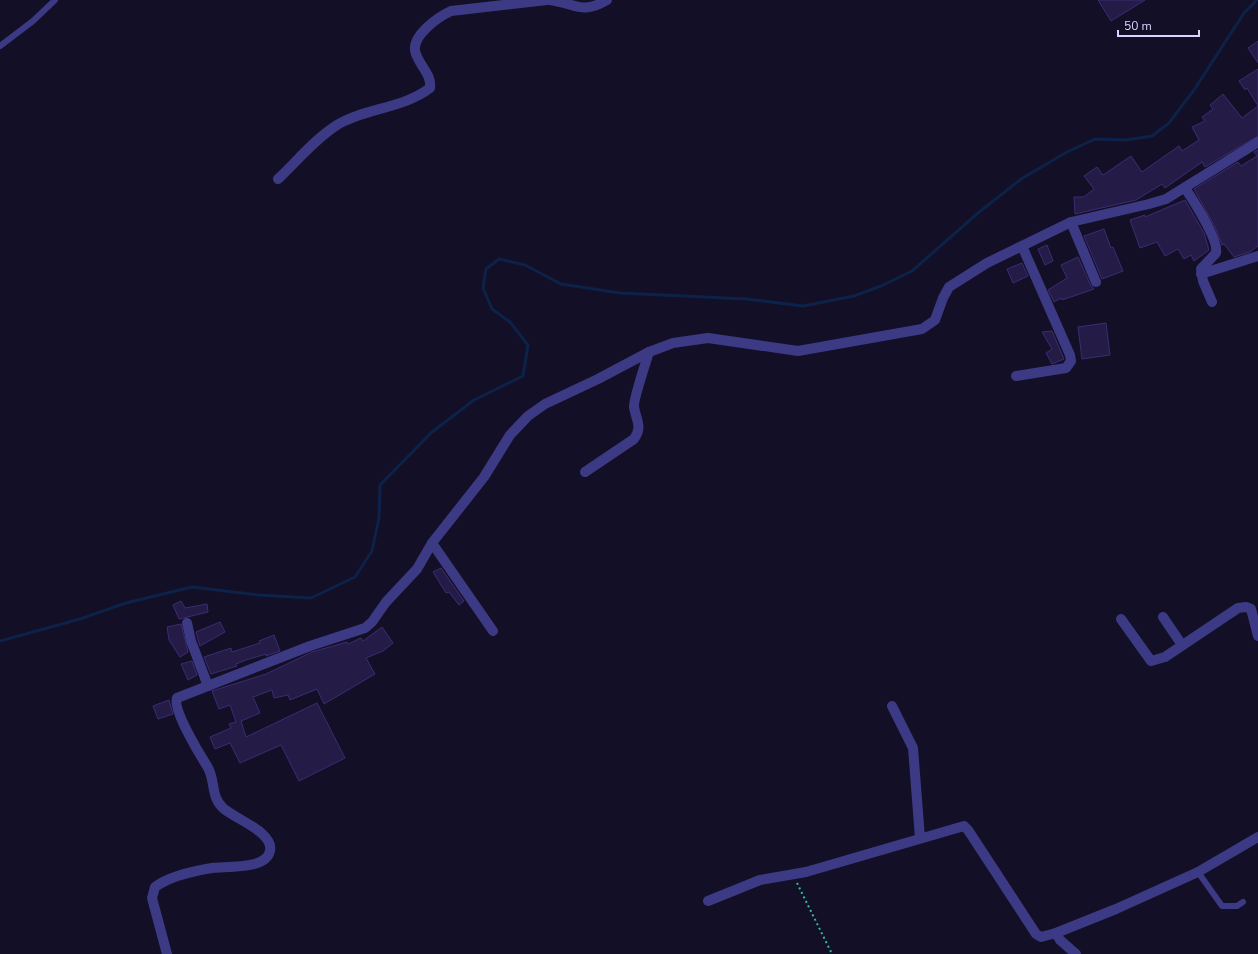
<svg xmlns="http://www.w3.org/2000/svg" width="1258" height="954" viewBox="0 0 1258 954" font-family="'Nunito Sans',sans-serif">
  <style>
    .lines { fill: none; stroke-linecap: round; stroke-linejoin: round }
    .stream { stroke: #0c2248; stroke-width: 3 }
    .building { fill: #241b47; stroke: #3b2d73 }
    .path { stroke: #2fb8b0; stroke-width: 2; stroke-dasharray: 2 3; stroke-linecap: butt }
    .lane { stroke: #3d3a85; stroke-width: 6 }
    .street { stroke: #3d3a85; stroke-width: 10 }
  </style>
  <rect width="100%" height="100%" fill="#130f26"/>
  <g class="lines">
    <polyline class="stream" points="0,641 80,619 126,603 192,587 258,595 311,598 355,577 372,551 379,518 380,485 432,432 474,400 523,376 528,345 510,322 492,309 483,288 486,269 499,259 525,265 561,284 620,293 747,299 803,306 854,296 881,286 912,271 978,213 1021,179 1067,152 1095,139 1126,140 1152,136 1169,123 1194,90 1244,13 1257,0"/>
  </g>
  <g class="building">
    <polygon points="1098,0 1145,0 1111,21"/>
    <polygon points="1258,41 1258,63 1248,48"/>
    <polygon points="1258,69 1258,106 1247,88 1245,90 1239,81"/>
    <polygon points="1223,94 1242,118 1258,106 1258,136 1205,167 1202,162 1165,188 1162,184 1136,200 1075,214 1074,197 1084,197 1094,189 1084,176 1097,167 1103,175 1131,156 1142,172 1179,146 1182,151 1199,140 1192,127 1205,121 1202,117 1213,109 1210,105"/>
    <polygon points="1258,150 1258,246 1250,252 1234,257 1224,244 1222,245 1215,227 1194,189 1238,162 1241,166 1257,156 1254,152"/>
    <polygon points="1185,200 1204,233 1209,250 1194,261 1191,255 1184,259 1178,249 1165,256 1157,242 1140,248 1130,220 1145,215 1145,217"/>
    <polygon points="1104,229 1111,248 1113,247 1123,271 1102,279 1084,236"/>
    <polygon points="1047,245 1053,261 1045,265 1038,249"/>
    <polygon points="1078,257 1090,284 1094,289 1062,300 1061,298 1054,302 1048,290 1067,278 1061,265"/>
    <polygon points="1022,263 1028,276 1013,283 1007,269"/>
    <polygon points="1106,323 1110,355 1082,359 1078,327"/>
    <polygon points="1052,331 1064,359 1052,364 1046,353 1052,349 1042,332"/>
    <polygon points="441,568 464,601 459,605 449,592 446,593 433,572"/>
    <polygon points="181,601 185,608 207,604 208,612 179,619 173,605"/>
    <polygon points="220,622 225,632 200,646 196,632"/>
    <polygon points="181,624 188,652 180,657 169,640 167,627"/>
    <polygon points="382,627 393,643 383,651 366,658 375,674 324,704 317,689 290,700 288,695 274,698 272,690 253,697 260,713 241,721 246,737 317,703 345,758 299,781 281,745 240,763 230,743 215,749 210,737 231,728 229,724 236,722 230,705 219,709 212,691 266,674 312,652 347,642 348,644 361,638 363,641"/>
    <polygon points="274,635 280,651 266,656 266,654 246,660 236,664 237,666 211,674 204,657 231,648 232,652 260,643 259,641"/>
    <polygon points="192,661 197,675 188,680 181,664"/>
    <polygon points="169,700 173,714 158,719 153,706"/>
  </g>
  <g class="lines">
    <polyline class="path" points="797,883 832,954"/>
    <g class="lane">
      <polyline points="0,46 33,21 55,0"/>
      <polyline points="1198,872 1222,906 1237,906 1243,902"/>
    </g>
    <g class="street">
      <path d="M 548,0 C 575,2 580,16 607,0"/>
      <path d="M 278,179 C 297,161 315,139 337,125 C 365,108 402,109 430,88 C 432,75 420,66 416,54 C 409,37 438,17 451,11 L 547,0"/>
      <path d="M 1185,188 C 1193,200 1219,240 1216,253 L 1201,269 L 1203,281 L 1212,302"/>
      <polyline points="1071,222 1096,282"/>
      <polyline points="1201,274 1258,256"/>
      <polyline points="1016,376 1066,368 1071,361 1070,355 1022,246"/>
      <path d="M 585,472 L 634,439 C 643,427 636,420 634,407 C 633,400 646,362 649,352"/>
      <polyline points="432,543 493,631"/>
      <polyline points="1163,617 1182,645"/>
      <polyline points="1121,619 1151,661 1165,657 1238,608 1246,607 1251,609 1258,636"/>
      <polyline points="187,623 191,641 208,686"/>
      <polyline points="892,706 913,748 920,838"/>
      <polyline points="708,901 760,880 806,872 964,826 968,830 1036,934 1041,937 1056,933 1060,940 1076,954"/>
      <polyline points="1056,933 1116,909 1198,872 1258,837"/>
      <path d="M 167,954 L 152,898 L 155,887 C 170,876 193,871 212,868 C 226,866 266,870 270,851 C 274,832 235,819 223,808 C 210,796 216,780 207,766 C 200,755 172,709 177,698 L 310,646 L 365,628 L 372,622 L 386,602 L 417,569 L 432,543 L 484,477 L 510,435 L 528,416 L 545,404 L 598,379 L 649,352 L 673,343 L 708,338 L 798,351 L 922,329 L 935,320 L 943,298 L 949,287 L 987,263 L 1071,222 L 1149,204 L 1166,199 L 1258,142"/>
    </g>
  </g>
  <path d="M1118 30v6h81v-6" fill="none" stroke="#d9d4ff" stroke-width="2"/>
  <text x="1124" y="30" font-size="12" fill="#d9d4ff" stroke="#130f26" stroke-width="3" paint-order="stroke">50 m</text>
</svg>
